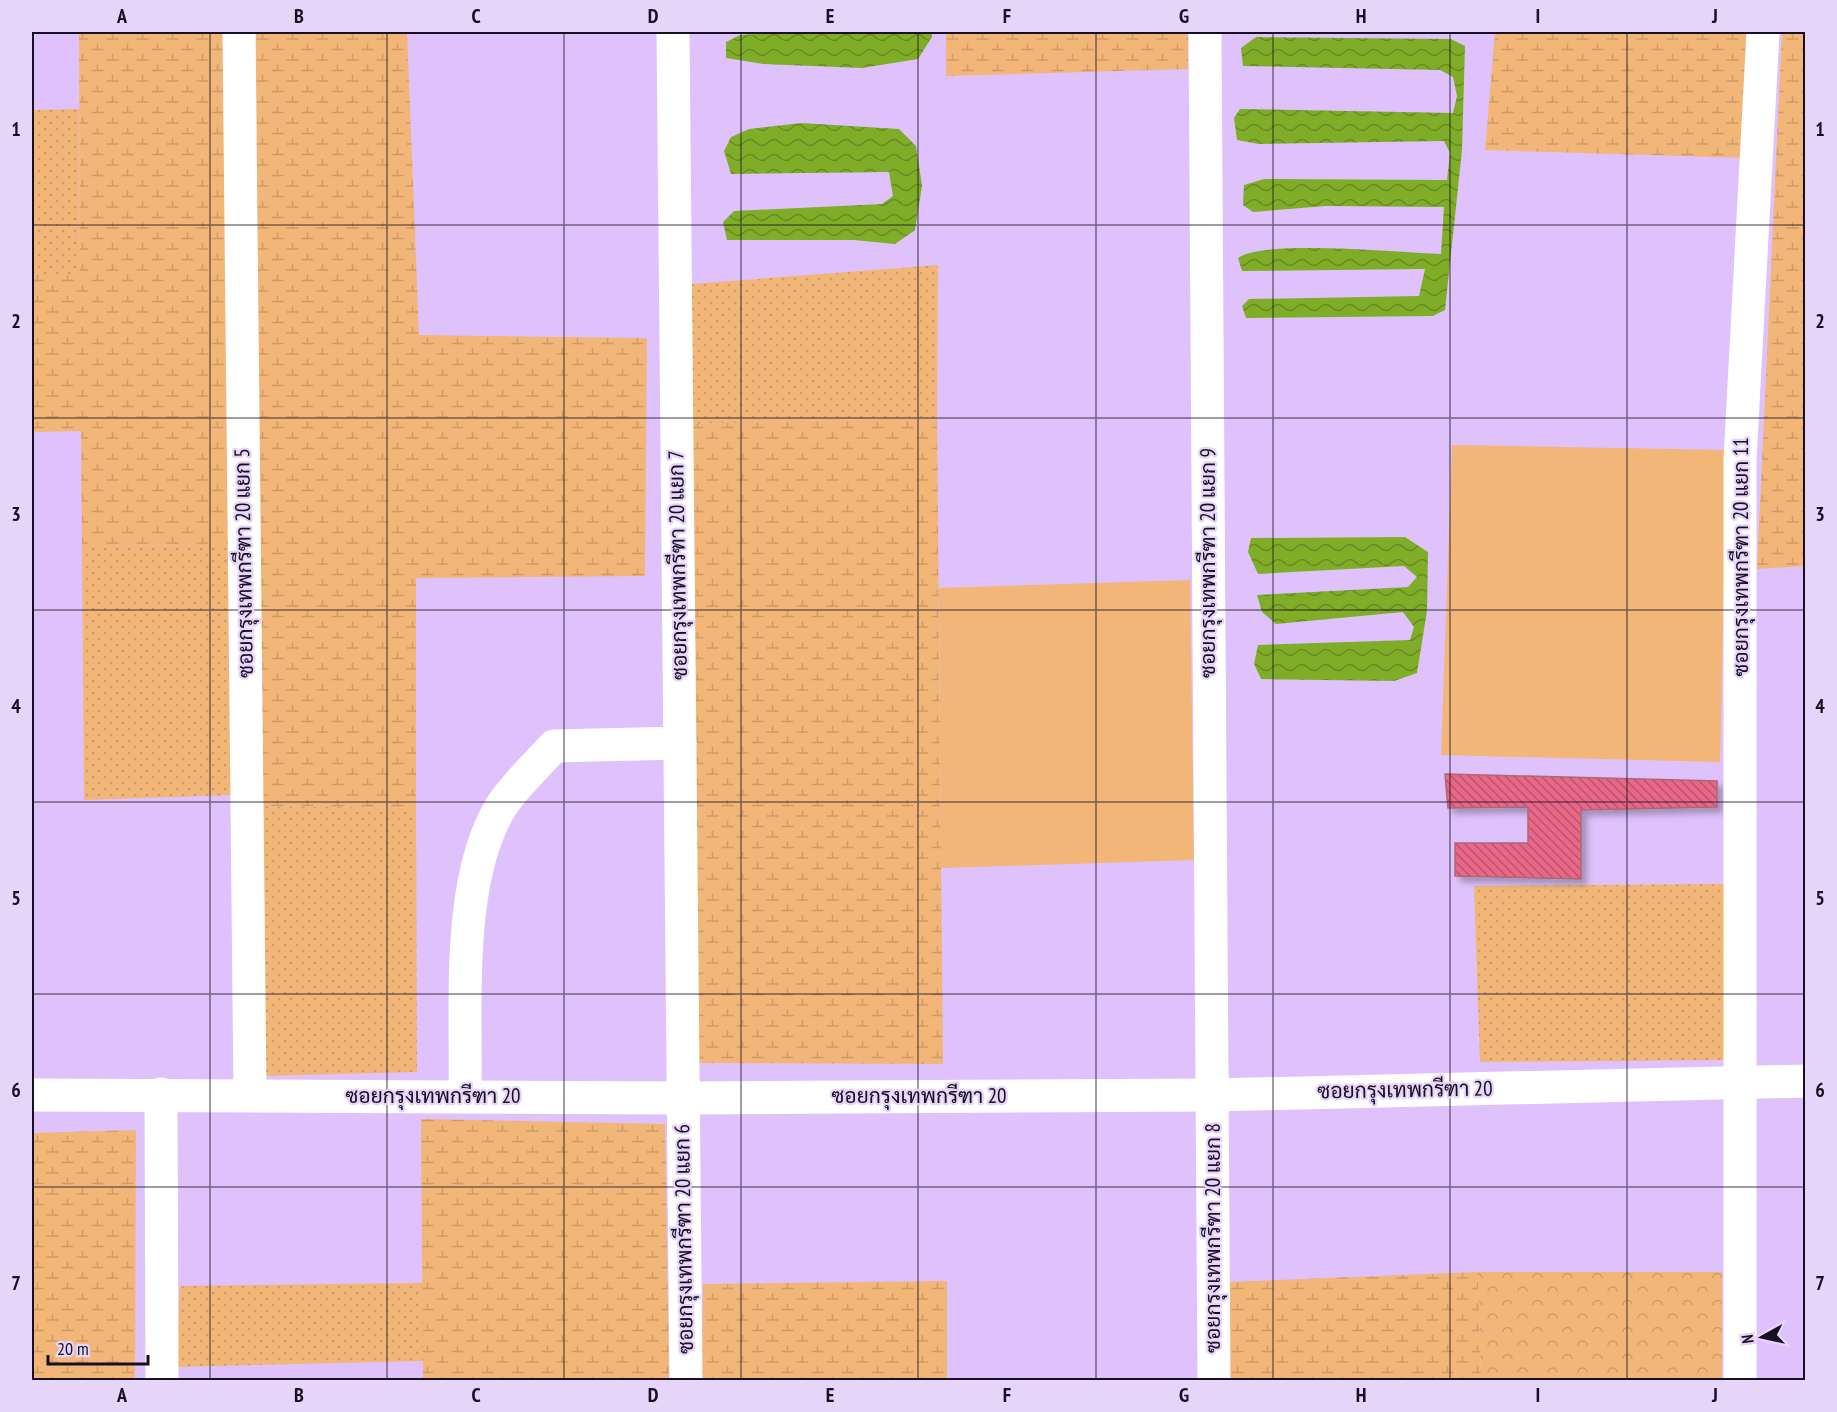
<svg xmlns="http://www.w3.org/2000/svg" width="1837" height="1412" viewBox="0 0 1837 1412" font-family="'PT Sans Narrow',Sarabun,sans-serif">
  <style>
    .grass { fill: url(#grass-dots) }
    .forest { fill: url(#forest-crowns) }
    .wetland { fill: url(#wetland-marsh) }
    .garden { fill: #f1b678 }
    .water { fill: url(#water-waves) }
    .building { fill: url(#building-back-hatch); stroke: #aa6976; stroke-width: 1.5; filter: url(#shadow) }
    .lines { fill: none; stroke-linecap: round; stroke-linejoin: round }
    .minor { stroke: #fff; stroke-width: 33 }
    .grid { fill: none; stroke: #190f23; stroke-width: 1.5; stroke-opacity: 0.55 }
    .labels { text-anchor: middle; stroke-width: 4.5; stroke-linejoin: round; paint-order: stroke }
    .street-label { font-size: 21px; fill: #190f23; stroke: #e6d5f8 }
    .neatline { fill: none; stroke: #190f23; stroke-width: 2 }
    .grid-label { font-size: 20px; text-anchor: middle; font-weight: bold; fill: #190f23 }
  </style>
  <defs>
    <pattern id="grass-dots" width="8" height="8" patternUnits="userSpaceOnUse" patternTransform="scale(1.5)"><rect width="8" height="8" fill="#f1b678"/><path d="M2 2h.1M6 6h.1" fill="none" stroke="#ce9b68" stroke-width="1.8" stroke-linecap="round"/></pattern>
    <pattern id="forest-crowns" width="20" height="18" patternUnits="userSpaceOnUse" patternTransform="scale(1.5)"><rect width="20" height="18" fill="#f1b678"/><path d="M2 6a3 3 0 1 1 6 0M12 15a3 3 0 1 1 6 0" fill="none" stroke="#ce9b68"/></pattern>
    <pattern id="wetland-marsh" width="20" height="14" patternUnits="userSpaceOnUse" patternTransform="scale(1.5)"><rect width="20" height="14" fill="#f1b678"/><path d="M1 5h8M5 5V1M11 12h8M15 12V8" fill="none" stroke="#ce9b68"/></pattern>
    <pattern id="water-waves" width="16" height="10" patternUnits="userSpaceOnUse" patternTransform="scale(1.5)"><rect width="16" height="10" fill="#7fad28"/><path d="M0 5q4-4 8 0t8 0" fill="none" stroke="#678b22"/></pattern>
    <pattern id="building-back-hatch" width="6" height="6" patternUnits="userSpaceOnUse" patternTransform="scale(1.5)"><rect width="6" height="6" fill="#e96787"/><path d="M-1 5l2 2M0 0l6 6M5-1l2 2" fill="none" stroke="#bc536e"/></pattern>
    <filter id="shadow"><feDropShadow dx="5.5" dy="5.5" stdDeviation="3" flood-color="#0004"/></filter>
  </defs>
  <rect width="100%" height="100%" fill="#dfc2fc"/>
  <g class="grass">
    <polygon points="79,109 80,277 32,274 32,110"/>
    <polygon points="938,265 937,417 692,424 691,284"/>
    <polygon points="230,545 233,795 84,800 82,546"/>
    <polygon points="259,806 416,808 417,1072 264,1076"/>
    <polygon points="1724,884 1724,1060 1480,1062 1474,886"/>
    <polygon points="423,1283 423,1361 176,1367 180,1286"/>
  </g>
  <polygon class="forest" points="1478,1272 1722,1272 1722,1380 1481,1380"/>
  <g class="wetland">
    <polygon points="79,32 224,32 230,545 82,546 81,431 32,432 32,274 80,276"/>
    <polygon points="256,32 407,32 419,335 647,338 645,576 416,578 416,808 259,806"/>
    <polygon points="946,32 1188,32 1188,69 946,76"/>
    <polygon points="1495,32 1753,32 1747,158 1485,150"/>
    <polygon points="1782,32 1806,32 1806,566 1757,569"/>
    <polygon points="937,417 943,1064 698,1063 692,424"/>
    <polygon points="421,1119 665,1124 669,1380 423,1380"/>
    <polygon points="136,1130 135,1380 32,1380 32,1133"/>
    <polygon points="1478,1272 1481,1380 1228,1380 1227,1282"/>
    <polygon points="947,1281 947,1380 702,1380 703,1284"/>
  </g>
  <g class="garden">
    <polygon points="1452,445 1727,450 1720,762 1441,755"/>
    <polygon points="1190,580 1194,860 941,868 939,588"/>
  </g>
  <g class="water">
    <polygon points="792,32 903,34 904,32 932,32 932,37 918,59 862,68 763,64 726,58 726,42 740,35"/>
    <path d="M 1256,37 L 1451,39 L 1465,46 L 1462,150 L 1445,310 L 1433,316 L 1246,318 L 1242,306 L 1249,299 L 1419,296 L 1425,269 L 1242,271 L 1238,258 C 1264,239 1402,253 1441,254 L 1444,207 L 1326,206 L 1253,212 L 1243,205 L 1244,185 L 1264,179 L 1447,180 L 1450,153 L 1444,141 L 1259,144 L 1237,140 L 1234,118 L 1240,109 L 1453,113 L 1457,96 L 1453,77 L 1440,70 L 1243,66 L 1241,48 Z"/>
    <polygon points="801,123 899,129 916,146 922,186 915,230 895,244 854,240 727,240 723,222 734,211 882,204 893,196 889,172 731,174 724,151 731,137 749,129"/>
    <polygon points="1405,537 1428,552 1427,611 1417,673 1394,681 1261,679 1254,664 1258,645 1410,640 1414,627 1403,612 1276,624 1262,612 1257,595 1408,587 1417,577 1404,566 1258,574 1248,552 1251,538"/>
  </g>
  <polygon class="building" points="1445,774 1717,781 1717,807 1581,810 1581,879 1455,876 1455,843 1528,843 1528,807 1448,808"/>
  <g class="lines">
    <g class="minor">
      <polyline points="239,32 250,1094"/>
      <polyline points="673,32 686,1380"/>
      <polyline points="1205,32 1214,1380"/>
      <polyline points="161,1094 162,1380"/>
      <polyline points="32,1095 683,1098 1212,1095 1806,1081"/>
      <path d="M 465,1096 C 467,1008 455,880 502,805 C 516,784 537,765 554,746 L 680,743"/>
      <polyline points="1740,1380 1740,460 1763,32"/>
    </g>
  </g>
  <path class="grid" d="M 210,32 L 210,1380M 387,32 L 387,1380M 564,32 L 564,1380M 741,32 L 741,1380M 918,32 L 918,1380M 1096,32 L 1096,1380M 1273,32 L 1273,1380M 1450,32 L 1450,1380M 1627,32 L 1627,1380M 32,225 L 1806,225M 32,418 L 1806,418M 32,610 L 1806,610M 32,802 L 1806,802M 32,994 L 1806,994M 32,1187 L 1806,1187"/>
  <g class="labels">
    <g class="street-label">
      <text transform="translate(1741 557) rotate(-90)" y="7">ซอยกรุงเทพกรีฑา 20 แยก 11</text>
      <text transform="translate(244 563) rotate(-91)" y="7">ซอยกรุงเทพกรีฑา 20 แยก 5</text>
      <text transform="translate(1208 563) rotate(-90)" y="7">ซอยกรุงเทพกรีฑา 20 แยก 9</text>
      <text transform="translate(678 565) rotate(-91)" y="7">ซอยกรุงเทพกรีฑา 20 แยก 7</text>
      <text transform="translate(1405 1090) rotate(-1)" y="7">ซอยกรุงเทพกรีฑา 20</text>
      <text x="433" y="1103">ซอยกรุงเทพกรีฑา 20</text>
      <text x="919" y="1103">ซอยกรุงเทพกรีฑา 20</text>
      <text transform="translate(1213 1238) rotate(-90)" y="7">ซอยกรุงเทพกรีฑา 20 แยก 8</text>
      <text transform="translate(684 1239) rotate(-91)" y="7">ซอยกรุงเทพกรีฑา 20 แยก 6</text>
    </g>
  </g>
  <rect width="1837" height="1412" fill="none" stroke="#e6d5f8" stroke-width="66"/>
  <g transform="translate(1762 1337) rotate(262)" stroke="#e6d5f8" stroke-width="4.5" paint-order="stroke">
  <path d="M0-4.5L10 22L0 15L-10 22Z" fill="#190f23"/>
  <text y="-9" font-size="16" font-weight="bold" text-anchor="middle" fill="#190f23">N</text>
  </g>
  <path d="M48 1355v9h100v-9" fill="none" stroke="#190f23" stroke-width="3"/>
  <text x="57" y="1355" font-size="18" fill="#190f23" stroke="#e6d5f8" stroke-width="4.5" paint-order="stroke">20 m</text>
  <rect x="33" y="33" width="1771" height="1346" class="neatline"/>
  <g class="grid-label">
    <text x="122" y="23">A</text>
    <text x="299" y="23">B</text>
    <text x="476" y="23">C</text>
    <text x="653" y="23">D</text>
    <text x="830" y="23">E</text>
    <text x="1007" y="23">F</text>
    <text x="1184" y="23">G</text>
    <text x="1361" y="23">H</text>
    <text x="1538" y="23">I</text>
    <text x="1715" y="23">J</text>
    <text x="16" y="136">1</text>
    <text x="1820" y="136">1</text>
    <text x="16" y="328">2</text>
    <text x="1820" y="328">2</text>
    <text x="16" y="521">3</text>
    <text x="1820" y="521">3</text>
    <text x="16" y="713">4</text>
    <text x="1820" y="713">4</text>
    <text x="16" y="905">5</text>
    <text x="1820" y="905">5</text>
    <text x="16" y="1097">6</text>
    <text x="1820" y="1097">6</text>
    <text x="16" y="1290">7</text>
    <text x="1820" y="1290">7</text>
    <text x="122" y="1402">A</text>
    <text x="299" y="1402">B</text>
    <text x="476" y="1402">C</text>
    <text x="653" y="1402">D</text>
    <text x="830" y="1402">E</text>
    <text x="1007" y="1402">F</text>
    <text x="1184" y="1402">G</text>
    <text x="1361" y="1402">H</text>
    <text x="1538" y="1402">I</text>
    <text x="1715" y="1402">J</text>
  </g>
</svg>
